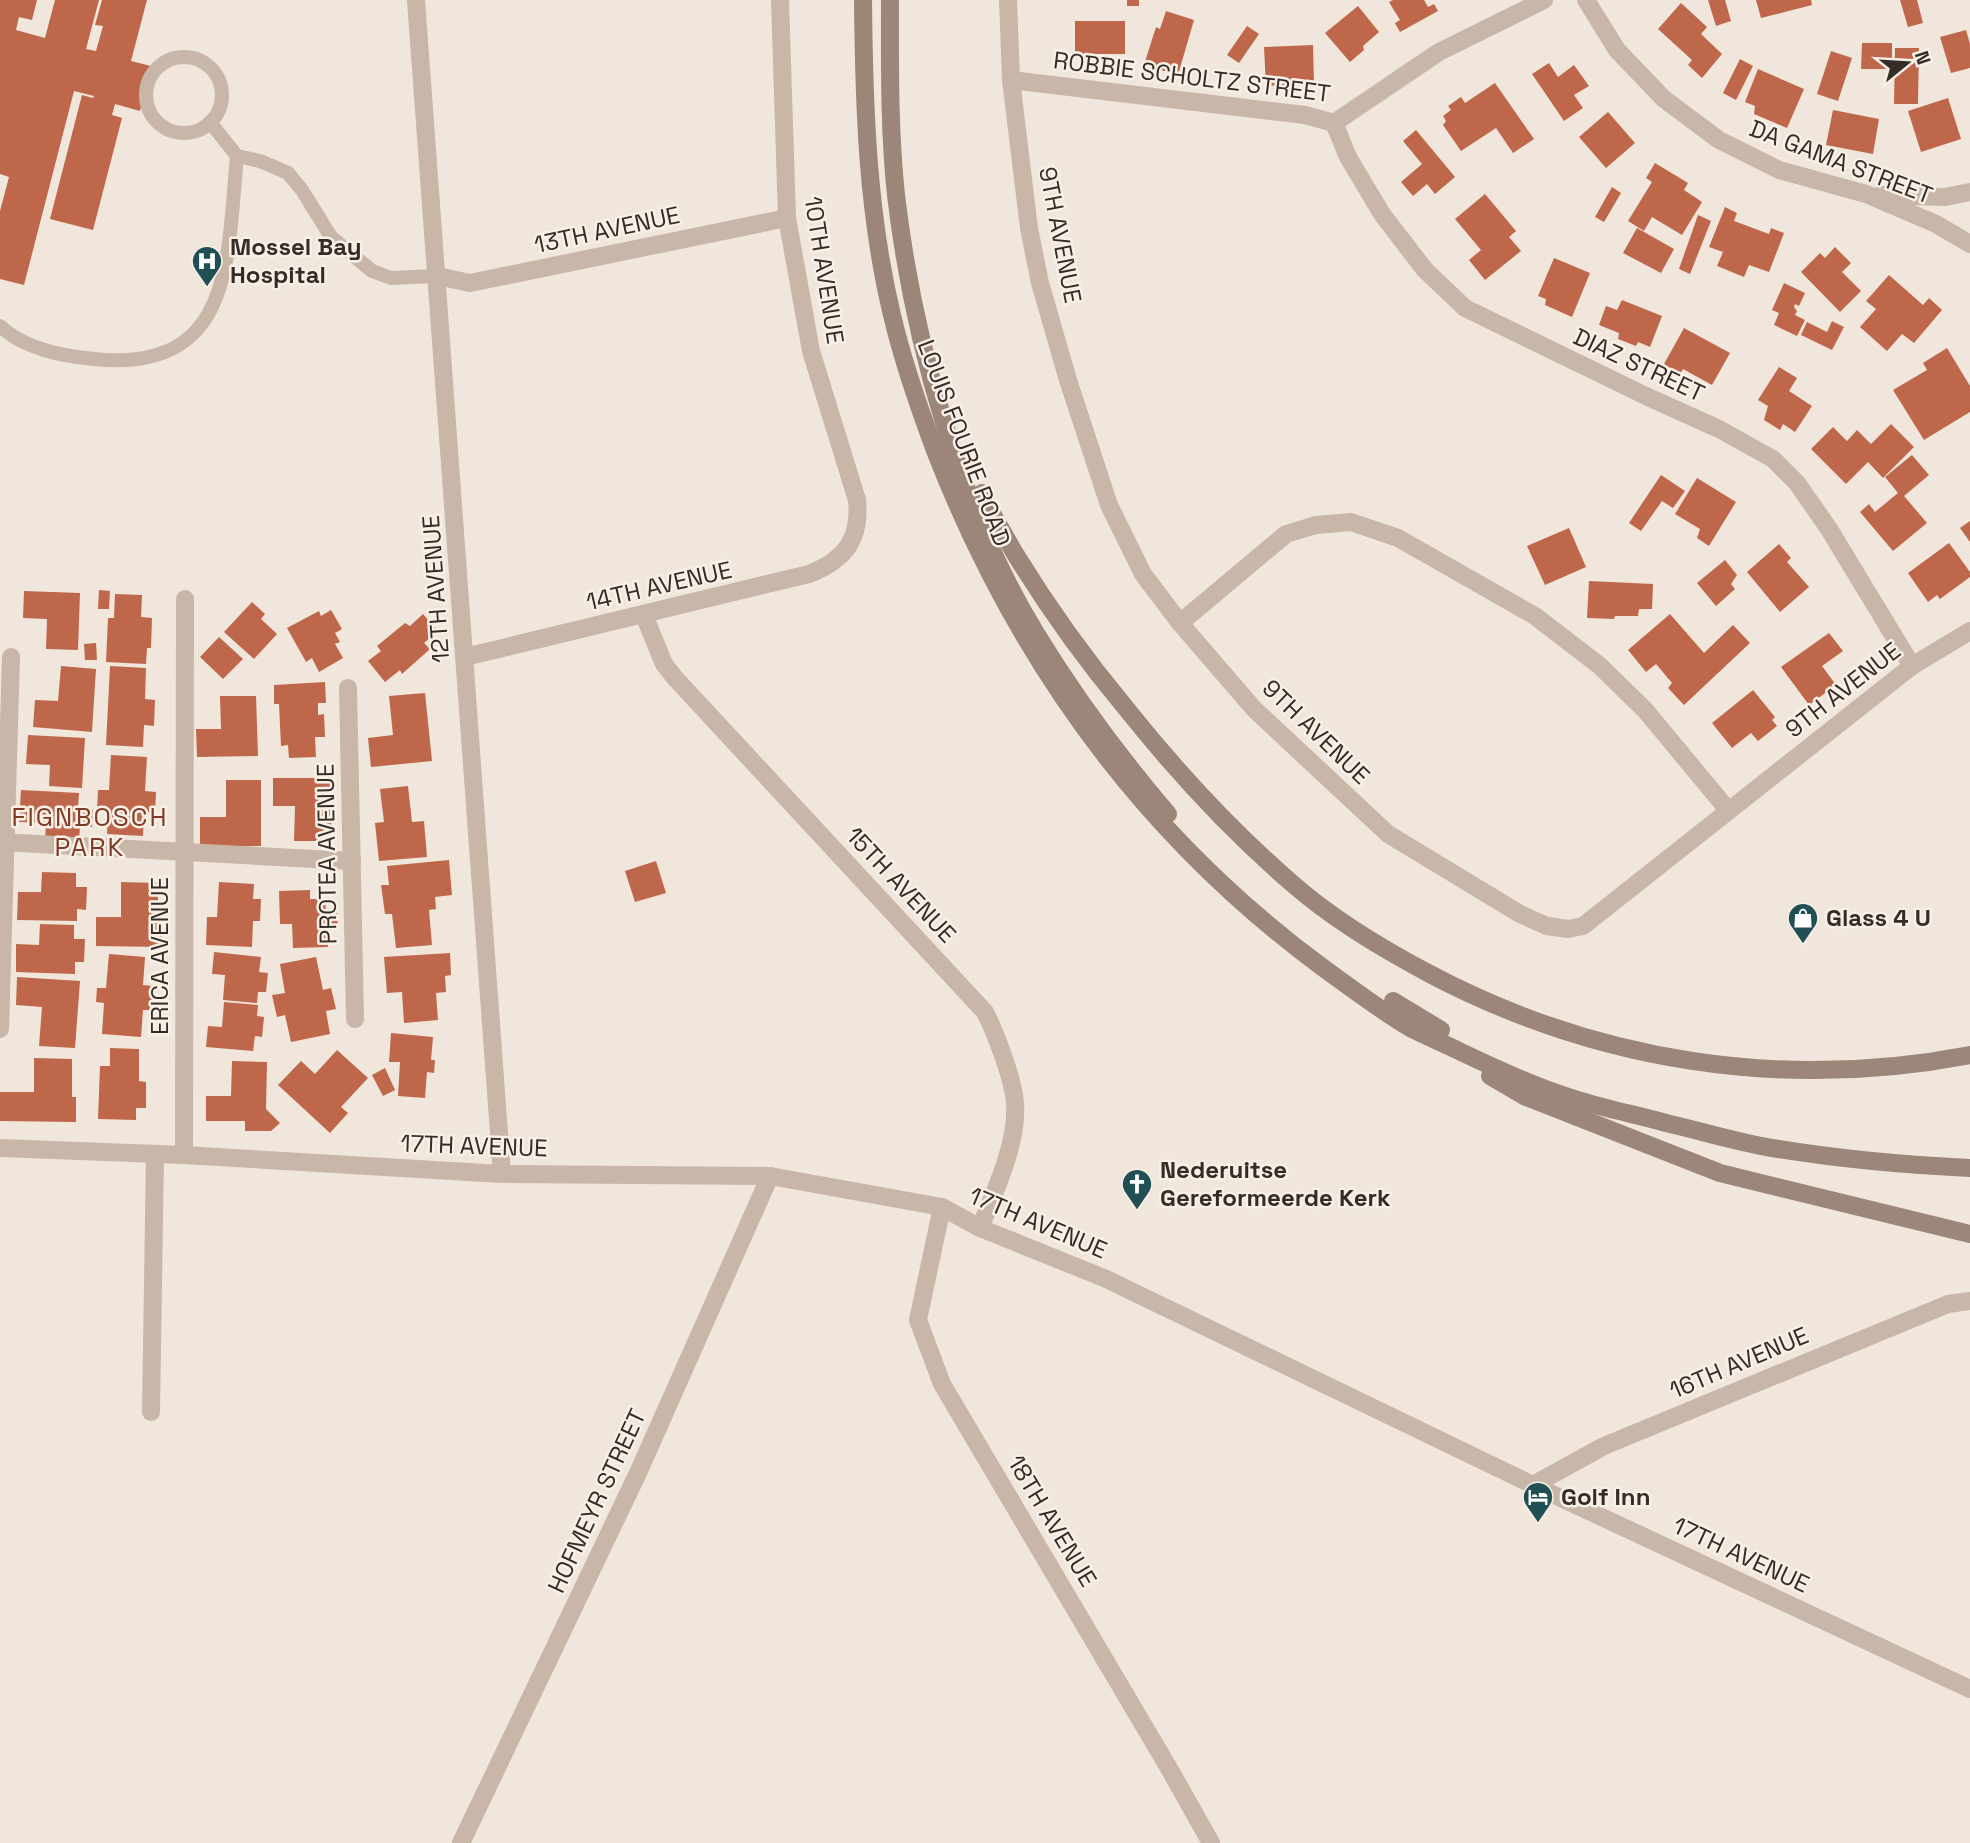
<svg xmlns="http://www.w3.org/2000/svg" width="1970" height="1843" viewBox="0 0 1970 1843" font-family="'Space Grotesk',sans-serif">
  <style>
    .building { fill: #bf674a }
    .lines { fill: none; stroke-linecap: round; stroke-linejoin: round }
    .service { stroke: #c8b6a8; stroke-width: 14 }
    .minor { stroke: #c8b6a8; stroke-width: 18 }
    .secondary { stroke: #9b8679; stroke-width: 18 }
    .labels { text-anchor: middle; stroke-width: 5; stroke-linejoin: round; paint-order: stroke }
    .street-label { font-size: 24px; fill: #352c28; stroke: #f8f0e7 }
    .poi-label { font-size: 24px; font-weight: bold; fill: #352c28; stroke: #f8f0e7; text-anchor: start }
    .neighbourhood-label { font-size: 26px; letter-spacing: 2px; fill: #7f3b25; stroke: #f8f0e7 }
  </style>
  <rect width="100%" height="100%" fill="#f0e6db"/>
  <g class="building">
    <polygon points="0,0 37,0 32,20 19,17 16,30 45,38 55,0 99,0 86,49 96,51 103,26 95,25 102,0 147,0 131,61 151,66 140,111 115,104 112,115 122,118 93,230 50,219 82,95 93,98 94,96 74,91 24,285 0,279 0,211 9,177 0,174"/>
    <rect x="1127" y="0" width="12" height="6"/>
    <polygon points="1393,0 1424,0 1428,7 1434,4 1438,11 1400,32 1395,23 1400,20 1389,2"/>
    <polygon points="1708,0 1725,0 1731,21 1716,26"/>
    <polygon points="1756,0 1811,0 1812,5 1761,18"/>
    <polygon points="1900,0 1917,0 1923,23 1908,27"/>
    <polygon points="1681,3 1707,27 1701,34 1722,54 1702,78 1688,65 1692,60 1658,29"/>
    <polygon points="1358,6 1379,32 1363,46 1364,50 1350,62 1325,33"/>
    <polygon points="1166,11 1194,20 1178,75 1144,65 1156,27 1160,29"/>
    <rect x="1075" y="21" width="50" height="33"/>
    <polygon points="1247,26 1259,34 1239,63 1227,55"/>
    <polygon points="1966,30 1970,44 1970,68 1951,73 1940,37"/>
    <polygon points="1862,43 1892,43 1892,69 1861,69"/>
    <polygon points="1313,45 1314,84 1266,86 1264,47"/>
    <polygon points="1895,48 1919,48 1918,104 1894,104"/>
    <polygon points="1831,51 1852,58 1838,101 1817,94"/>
    <polygon points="1740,59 1753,66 1736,100 1723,93"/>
    <polygon points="1549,63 1558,77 1574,65 1589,86 1574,95 1583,108 1564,121 1532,74"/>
    <polygon points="1758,69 1804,89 1787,128 1754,114 1755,106 1745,102"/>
    <polygon points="1495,83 1534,139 1513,153 1496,128 1461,151 1443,125 1446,121 1443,116 1451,110 1448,106 1461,97 1465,103"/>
    <polygon points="1948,98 1961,139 1921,152 1908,111"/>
    <polygon points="1833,110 1879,119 1873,154 1826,145"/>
    <polygon points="1608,112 1635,143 1606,168 1579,137"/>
    <polygon points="1416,130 1455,177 1435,194 1427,184 1413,196 1401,182 1422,164 1403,141"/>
    <polygon points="1655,163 1688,183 1684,190 1702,202 1682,235 1652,217 1644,231 1628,221 1652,182 1646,178"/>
    <polygon points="1612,187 1621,193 1604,222 1595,217"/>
    <polygon points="1485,194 1516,231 1509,237 1521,251 1485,280 1469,260 1481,250 1455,219"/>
    <polygon points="1725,207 1737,213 1734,221 1769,234 1771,228 1784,233 1769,272 1749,265 1744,277 1717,266 1723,252 1709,247"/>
    <polygon points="1698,215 1711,221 1690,274 1679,269"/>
    <polygon points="1637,228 1674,249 1661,273 1623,253"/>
    <polygon points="1835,247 1851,263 1842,272 1861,291 1840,312 1801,272 1820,253 1825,258"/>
    <polygon points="1554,258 1590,273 1572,317 1545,305 1546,299 1538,296"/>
    <polygon points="1889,275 1923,305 1929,298 1942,310 1914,343 1902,334 1887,351 1860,327 1876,309 1866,301"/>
    <polygon points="1784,283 1805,293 1799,306 1795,304 1794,307 1797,311 1795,315 1805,320 1797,336 1774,325 1779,313 1772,310"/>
    <polygon points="1622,300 1662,316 1650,347 1638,342 1636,346 1618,339 1619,333 1599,325 1606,306 1617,310"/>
    <polygon points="1832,321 1844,327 1832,350 1801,335 1807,322 1827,332"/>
    <polygon points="1684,328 1730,353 1712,385 1683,369 1680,374 1664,364"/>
    <polygon points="1947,348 1970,386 1970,412 1924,440 1893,390 1927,370 1923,363"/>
    <polygon points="1779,367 1797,378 1789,391 1812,406 1795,432 1783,424 1780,430 1764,420 1768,406 1758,400"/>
    <polygon points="1891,424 1914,447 1883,478 1868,462 1846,484 1811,449 1833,427 1847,441 1857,430 1871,444"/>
    <polygon points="1912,455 1929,475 1904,496 1927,523 1893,551 1860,512 1869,504 1875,512 1898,493 1885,477"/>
    <polygon points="1661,475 1685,491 1673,508 1662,501 1641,531 1629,523"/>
    <polygon points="1697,478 1736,502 1709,546 1697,538 1700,529 1675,514"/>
    <polygon points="1970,521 1970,542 1960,528"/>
    <polygon points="1569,528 1586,567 1545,585 1527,546"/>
    <polygon points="1949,543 1970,572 1970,577 1940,599 1937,595 1928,602 1908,573"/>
    <polygon points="1779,544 1791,558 1787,562 1809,587 1780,612 1747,572"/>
    <polygon points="1725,560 1737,575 1731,584 1735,589 1716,606 1697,583"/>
    <polygon points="1589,581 1653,584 1652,609 1639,609 1638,616 1615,616 1614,619 1587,618"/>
    <polygon points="99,590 110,591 109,609 98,609"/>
    <polygon points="24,591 80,593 78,650 46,649 47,619 23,618"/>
    <polygon points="115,594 142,595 141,617 152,618 151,648 147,648 146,664 106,662 108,618 114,618"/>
    <polygon points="252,602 265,614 261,619 277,634 254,659 224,632"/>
    <polygon points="331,610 342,629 335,633 340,642 335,644 343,658 319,672 312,658 306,662 287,628 319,611 321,616"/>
    <polygon points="423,614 438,631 424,643 430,649 402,674 400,670 385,682 368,661 381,651 377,646 405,623 410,626"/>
    <polygon points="1670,614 1704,653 1733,625 1750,643 1684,705 1668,688 1672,683 1656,664 1646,672 1628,650"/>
    <polygon points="1829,633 1843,651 1822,666 1836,685 1809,705 1781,667"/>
    <polygon points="219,637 243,659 223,679 200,657"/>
    <polygon points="96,643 97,660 85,660 84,644"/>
    <polygon points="61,666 96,669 92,732 33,727 35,700 58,701"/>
    <polygon points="110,666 146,668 145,699 155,700 154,726 144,725 143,747 106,745"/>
    <polygon points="325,682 326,703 318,703 318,715 324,714 325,737 315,737 316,757 289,758 288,745 281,746 279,704 274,704 274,685"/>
    <polygon points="1753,690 1775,717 1772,720 1777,726 1758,741 1751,733 1732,748 1712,723"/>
    <polygon points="425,693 432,761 371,767 368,738 393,735 389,696"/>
    <polygon points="220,696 256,696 258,756 197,757 196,729 221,729"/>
    <polygon points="28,735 85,738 82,788 49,786 50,765 26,764"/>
    <polygon points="111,755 147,757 145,791 156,792 155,813 144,812 143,836 107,834 108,812 97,811 98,790 109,790"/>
    <polygon points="273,778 332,778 331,841 294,841 295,806 273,806"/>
    <polygon points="226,780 261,780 261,846 200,846 200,817 226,817"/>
    <polygon points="408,786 412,822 424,821 427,857 379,861 375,823 384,822 380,789"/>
    <polygon points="21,790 79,793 78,809 93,810 92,827 80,826 79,841 45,840 46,823 19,822"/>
    <polygon points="449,860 452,895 435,897 436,909 429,910 432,945 396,948 392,914 385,914 381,885 389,885 387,866"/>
    <polygon points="656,861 666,893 635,902 625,871"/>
    <polygon points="42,872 76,873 76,887 87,887 86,910 77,909 77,921 17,920 18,892 41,892"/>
    <polygon points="121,882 158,883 158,920 162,921 162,947 96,946 96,917 121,917"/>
    <polygon points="219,882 254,884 253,899 261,899 260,921 253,921 252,947 206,945 207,917 217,917"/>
    <polygon points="310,890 310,899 325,899 326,913 337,913 338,930 327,930 328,947 293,948 292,924 280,924 279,891"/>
    <polygon points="40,924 74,925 74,939 85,939 84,962 75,962 75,974 16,972 16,944 39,945"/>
    <polygon points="214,952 261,957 259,972 268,973 266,992 258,992 257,1003 223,1000 225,975 212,974"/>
    <polygon points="450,953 451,975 445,976 446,992 436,993 438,1020 404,1023 402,992 387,993 384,957"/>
    <polygon points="109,954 145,957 143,985 153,986 152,1010 143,1010 141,1037 102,1034 104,1003 96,1002 97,988 106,988"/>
    <polygon points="316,957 323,990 331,988 336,1009 326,1011 330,1034 291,1042 285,1015 277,1017 272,995 285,993 280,964"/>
    <polygon points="17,977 80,981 75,1048 39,1046 42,1007 16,1005"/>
    <polygon points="224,1002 258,1005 257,1016 264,1017 262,1037 255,1036 253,1051 206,1047 208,1026 222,1027"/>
    <polygon points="391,1033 433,1037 431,1060 435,1060 434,1073 427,1072 425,1098 398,1096 400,1062 389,1062"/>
    <polygon points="110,1048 139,1049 139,1081 146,1082 146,1108 136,1108 136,1120 98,1119 100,1066 110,1066"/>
    <polygon points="337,1050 368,1078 341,1107 348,1113 330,1133 278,1085 301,1061 315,1074"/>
    <polygon points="34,1058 72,1059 72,1097 76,1097 76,1122 0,1121 0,1092 34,1092"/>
    <polygon points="232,1061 267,1062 266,1109 280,1123 271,1131 245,1131 245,1121 206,1121 206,1096 231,1096"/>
    <polygon points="385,1068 395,1090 383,1096 372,1075"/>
  </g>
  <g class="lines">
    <g class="service">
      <circle cx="184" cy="95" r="38"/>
      <polyline points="210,122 237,156 260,161 288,173 302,190 331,237 372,271 391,278 437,276"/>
      <path d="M 0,326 C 24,349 62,356 94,359 C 235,374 227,257 237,156"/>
    </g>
    <g class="minor">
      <polyline points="416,0 502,1174"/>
      <polyline points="1008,0 1011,80 1029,228 1040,283 1068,380 1109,505 1143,574 1180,623 1254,709 1388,834 1520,914 1547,926 1568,929 1583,926 1912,666 1970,631"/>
      <polyline points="1586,0 1617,50 1664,99 1719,140 1779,170 1866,194 1936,224 1970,244"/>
      <polyline points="1011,80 1305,115 1334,123 1439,52 1544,0"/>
      <polyline points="1334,123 1348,157 1382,214 1425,270 1465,308 1648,397 1719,429 1773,459 1797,483 1829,529 1912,666"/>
      <polyline points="1880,195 1945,197 1970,192"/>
      <polyline points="437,276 470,283 787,218"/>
      <path d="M 644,615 L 664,664 L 675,678 L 985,1012 C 996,1034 1014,1081 1015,1104 C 1018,1143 994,1193 980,1228"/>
      <polyline points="1180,623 1286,534 1316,525 1351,522 1398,538 1535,616 1600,666 1645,710 1728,810"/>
      <path d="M 465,657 L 809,574 C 845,560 861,539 857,500 L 811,351 L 787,218 L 780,0"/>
      <polyline points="348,688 355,1019"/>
      <polyline points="0,842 352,861"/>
      <polyline points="0,1029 11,657"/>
      <polyline points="0,1148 184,1155 502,1174 770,1176 942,1207 980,1228 1104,1278 1533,1485 1970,1689"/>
      <polyline points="184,1155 185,599"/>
      <polyline points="942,1207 918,1320 942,1384 1170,1770 1211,1843"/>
      <polyline points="151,1412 155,1154"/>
      <polyline points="1533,1485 1604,1446 1948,1304 1970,1301"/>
      <polyline points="461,1843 638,1473 770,1176"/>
    </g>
    <g class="secondary">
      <path d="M 863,0 C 864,106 867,211 892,315 C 903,362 919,408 936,453 C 1017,661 1142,834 1322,967 C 1351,988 1381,1011 1412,1029 C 1428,1037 1445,1044 1461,1052 C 1499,1070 1538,1088 1578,1100 C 1607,1109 1637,1115 1666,1123 C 1701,1131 1736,1142 1772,1148 C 1838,1159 1903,1165 1970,1168"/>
      <path d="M 890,0 C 890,65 889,130 896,195 C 913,340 960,510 1037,635 C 1075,697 1120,758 1168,814"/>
      <path d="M 982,493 C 991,514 1003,532 1014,552 C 1047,606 1084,658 1125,707 C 1176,771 1232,832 1294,885 C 1334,920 1381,948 1428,973 C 1596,1062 1783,1091 1970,1055"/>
      <polyline points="1393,1001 1441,1030"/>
      <polyline points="1490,1076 1524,1096 1720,1173 1970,1234"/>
    </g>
  </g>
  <defs>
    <g id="hospital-pin" transform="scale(1.575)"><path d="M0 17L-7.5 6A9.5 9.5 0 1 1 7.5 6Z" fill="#205054" stroke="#f8f0e7"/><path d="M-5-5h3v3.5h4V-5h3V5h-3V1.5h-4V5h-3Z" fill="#fff"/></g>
    <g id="shop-pin" transform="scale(1.575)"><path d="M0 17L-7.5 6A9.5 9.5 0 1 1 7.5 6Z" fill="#205054" stroke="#f8f0e7"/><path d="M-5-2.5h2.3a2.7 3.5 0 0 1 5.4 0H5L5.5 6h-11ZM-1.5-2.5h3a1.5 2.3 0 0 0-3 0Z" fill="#fff"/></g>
    <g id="church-pin" transform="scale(1.575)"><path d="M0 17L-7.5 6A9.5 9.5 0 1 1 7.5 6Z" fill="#205054" stroke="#f8f0e7"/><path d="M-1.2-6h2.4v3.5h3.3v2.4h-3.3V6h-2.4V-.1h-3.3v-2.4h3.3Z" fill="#fff"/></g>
    <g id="hotel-pin" transform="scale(1.575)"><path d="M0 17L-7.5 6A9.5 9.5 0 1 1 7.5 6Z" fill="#205054" stroke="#f8f0e7"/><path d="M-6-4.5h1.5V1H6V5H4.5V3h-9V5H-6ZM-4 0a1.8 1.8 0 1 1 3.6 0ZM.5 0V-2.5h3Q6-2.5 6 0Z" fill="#fff"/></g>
  </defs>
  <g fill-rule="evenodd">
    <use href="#hospital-pin" x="207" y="261"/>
    <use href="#shop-pin" x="1803" y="918"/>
    <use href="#church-pin" x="1137" y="1184"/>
    <use href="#hotel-pin" x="1538" y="1497"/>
  </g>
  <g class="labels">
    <g class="street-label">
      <text transform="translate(1192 77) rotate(7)" y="8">ROBBIE SCHOLTZ STREET</text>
      <text transform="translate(1841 162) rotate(21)" y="8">DA GAMA STREET</text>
      <text transform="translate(607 230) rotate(-12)" y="8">13TH AVENUE</text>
      <text transform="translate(1060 235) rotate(79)" y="8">9TH AVENUE</text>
      <text transform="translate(824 270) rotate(81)" y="8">10TH AVENUE</text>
      <text transform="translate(1639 365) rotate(25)" y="8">DIAZ STREET</text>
      <text transform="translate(964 443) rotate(69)" y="8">LOUIS FOURIE ROAD</text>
      <text transform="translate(659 586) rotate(-13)" y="8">14TH AVENUE</text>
      <text transform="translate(436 589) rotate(-94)" y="8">12TH AVENUE</text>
      <text transform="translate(1843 690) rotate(-38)" y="8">9TH AVENUE</text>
      <text transform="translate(1316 732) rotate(44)" y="8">9TH AVENUE</text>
      <text transform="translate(327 854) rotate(-91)" y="8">PROTEA AVENUE</text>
      <text transform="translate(901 885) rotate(47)" y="8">15TH AVENUE</text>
      <text transform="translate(160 956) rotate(-90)" y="8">ERICA AVENUE</text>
      <text transform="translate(474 1146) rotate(2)" y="8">17TH AVENUE</text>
      <text transform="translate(1038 1223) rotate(23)" y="8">17TH AVENUE</text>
      <text transform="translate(1739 1363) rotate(-23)" y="8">16TH AVENUE</text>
      <text transform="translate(597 1501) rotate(-65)" y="8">HOFMEYR STREET</text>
      <text transform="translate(1052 1521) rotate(59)" y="8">18TH AVENUE</text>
      <text transform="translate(1741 1555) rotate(25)" y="8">17TH AVENUE</text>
    </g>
    <g class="poi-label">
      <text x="230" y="255">Mossel Bay<tspan x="230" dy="28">Hospital</tspan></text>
      <text x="1826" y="926">Glass 4 U</text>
      <text x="1160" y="1178">Nederuitse<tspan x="1160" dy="28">Gereformeerde Kerk</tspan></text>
      <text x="1561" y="1505">Golf Inn</text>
    </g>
    <g class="neighbourhood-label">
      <text x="90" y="826">FIGNBOSCH<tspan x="90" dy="30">PARK</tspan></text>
    </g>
  </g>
  <g transform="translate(1907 63) rotate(72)" stroke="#f8f0e7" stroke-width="5" paint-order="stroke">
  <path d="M0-5L12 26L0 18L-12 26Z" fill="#352c28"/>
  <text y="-10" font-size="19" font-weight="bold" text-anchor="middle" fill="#352c28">N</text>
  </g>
</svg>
